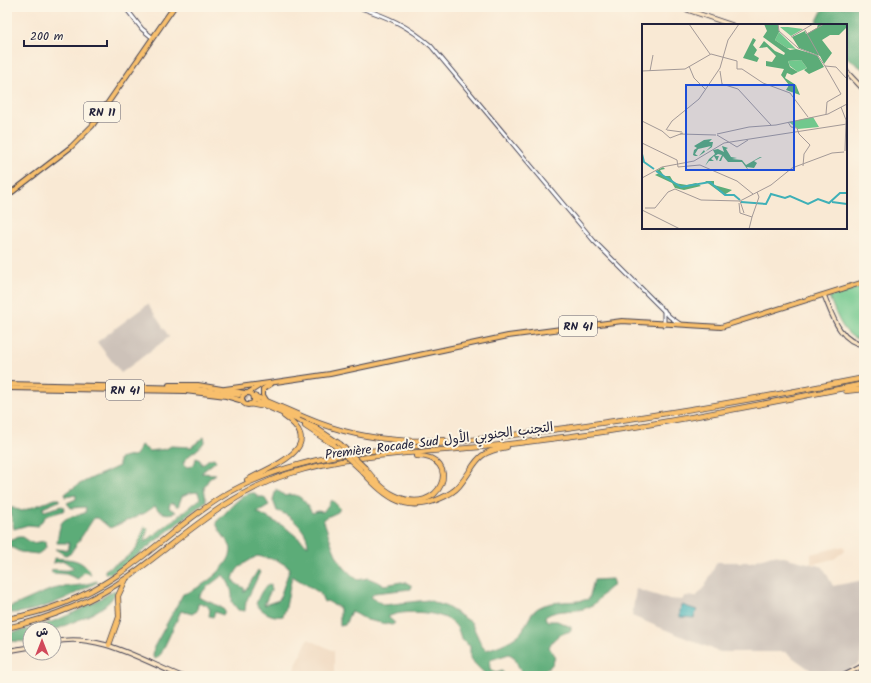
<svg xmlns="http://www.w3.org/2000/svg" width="871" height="683" viewBox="0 0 871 683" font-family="Kalam,'Playpen Sans Arabic',sans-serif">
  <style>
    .built { fill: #efd6bc }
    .industrial { fill: #cdc2b9 }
    .green { fill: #71c88d; stroke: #4a7564 }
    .forest { fill: #5cac78; stroke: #3f675a }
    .water { fill: #3fb0b7; stroke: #306979 }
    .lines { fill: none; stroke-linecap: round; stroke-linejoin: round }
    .trunk-tunnel { stroke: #cec1b5; stroke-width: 4; stroke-dasharray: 4 2; stroke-linecap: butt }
    .tertiary-casing { stroke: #424052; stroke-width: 5 }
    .secondary-casing { stroke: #424052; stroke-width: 5.5 }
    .primary-casing { stroke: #424052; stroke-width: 6 }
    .trunk-casing { stroke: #424052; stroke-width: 6 }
    .motorway-casing { stroke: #424052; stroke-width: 6 }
    .tertiary { stroke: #fff; stroke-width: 3 }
    .secondary { stroke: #fce5c4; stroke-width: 3.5 }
    .primary { stroke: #f8bf6c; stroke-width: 4 }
    .trunk { stroke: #f8bf6c; stroke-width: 4 }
    .motorway { stroke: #f8bf6c; stroke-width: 4.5 }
    .motorway-bridge-casing { stroke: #424052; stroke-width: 6; stroke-linecap: butt }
    .motorway-bridge { stroke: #f8bf6c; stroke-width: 4.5 }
    .labels { text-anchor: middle; stroke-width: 4; stroke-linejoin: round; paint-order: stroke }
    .shield { fill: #fcf5e5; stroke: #63616e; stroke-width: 1 }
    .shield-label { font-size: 12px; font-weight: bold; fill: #22223b }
    .street-label { font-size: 13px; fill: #22223b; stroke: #fcf5e5 }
    .inset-river { fill: none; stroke: #3fb0b7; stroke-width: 2 }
    .inset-road { fill: none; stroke: #a39997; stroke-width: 1 }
    .view { fill: #1d4ed8; fill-opacity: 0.15; stroke: #1d4ed8; stroke-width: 2 }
    .inset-edge { fill: none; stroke: #22223b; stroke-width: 2 }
  </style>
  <rect width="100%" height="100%" fill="#fcf5e5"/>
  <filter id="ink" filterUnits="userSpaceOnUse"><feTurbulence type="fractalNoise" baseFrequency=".025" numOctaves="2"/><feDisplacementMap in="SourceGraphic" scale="8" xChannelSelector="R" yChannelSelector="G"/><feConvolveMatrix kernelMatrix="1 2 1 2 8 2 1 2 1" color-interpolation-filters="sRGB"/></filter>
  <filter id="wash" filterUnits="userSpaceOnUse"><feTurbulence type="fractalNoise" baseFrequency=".012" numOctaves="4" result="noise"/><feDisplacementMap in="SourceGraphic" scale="16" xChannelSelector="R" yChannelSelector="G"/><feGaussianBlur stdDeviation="0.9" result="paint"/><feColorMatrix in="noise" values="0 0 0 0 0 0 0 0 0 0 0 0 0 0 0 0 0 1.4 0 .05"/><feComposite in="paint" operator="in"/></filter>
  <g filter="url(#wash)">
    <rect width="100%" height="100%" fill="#f9e9d4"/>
    <g class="built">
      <polygon points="844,546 845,550 834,559 811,564 811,554"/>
      <polygon points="308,639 334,651 334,674 337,676 291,676"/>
    </g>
    <g class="industrial">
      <polygon points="148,304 169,337 121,373 97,342"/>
      <polygon points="772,555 780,556 823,567 833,586 864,580 864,628 860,663 837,676 819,676 785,652 720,652 632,616 636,589 668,599 682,600 685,596 696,597 705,586 717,562 751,562"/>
    </g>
    <path class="green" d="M 864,286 L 864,340 C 843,340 836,312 829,297 Z"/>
    <g class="forest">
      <polygon points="824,7 864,7 864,70 846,57 846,25 815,25"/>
      <path d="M 204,437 L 205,440 C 201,451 187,453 183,464 L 187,467 C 193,467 195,464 196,458 L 200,460 L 202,465 L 209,459 L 214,458 L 216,461 L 201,473 L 216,474 L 209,479 L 204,487 L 206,501 L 124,566 L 110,574 L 105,573 L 105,570 L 123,560 L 136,549 L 145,526 L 148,529 L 145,538 L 145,542 L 200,499 L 198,492 L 189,493 L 182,496 L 178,507 L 173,503 L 170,504 L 169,508 L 176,512 C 169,516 158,513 155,506 L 145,513 L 110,528 L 98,518 L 94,518 L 70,554 L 65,555 L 55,549 L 68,550 L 69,543 L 57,543 C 61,517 60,520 85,513 L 86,507 L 71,508 L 67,503 L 76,499 L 76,495 L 65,497 L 65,494 C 80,481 101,475 119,466 L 119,459 L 136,455 L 141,445 L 149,451 L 166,449 L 171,446 L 191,447 Z"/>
      <path d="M 276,489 L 285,496 C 299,491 306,502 312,513 L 318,511 L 323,512 L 332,500 L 340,508 L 338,512 L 323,519 C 334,547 333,561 358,580 L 368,578 L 385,585 L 401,582 L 407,583 L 412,586 L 411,589 L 374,593 L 371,597 L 384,605 L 428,600 L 447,607 L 471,622 L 482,646 L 486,650 C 497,647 515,640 522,631 C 527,624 530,613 538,608 C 553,599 572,604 589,599 L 594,580 L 612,579 L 614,585 C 603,591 599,602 591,606 C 577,614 558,607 545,617 L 547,621 L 557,621 L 571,627 L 571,631 C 560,634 554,637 549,647 L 555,657 C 551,674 537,672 522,674 L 514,657 L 509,654 L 490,660 L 490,669 L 496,673 L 502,671 L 505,676 L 487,676 L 470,659 L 470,646 C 456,638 463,633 454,624 C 443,611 402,609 388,617 L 395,623 L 392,625 L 367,620 L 351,611 L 345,625 L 340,626 L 340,608 L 327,601 L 324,602 L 320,593 L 292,576 L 286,607 L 283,616 C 273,618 262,612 256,604 C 259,596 262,587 271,584 L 271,590 L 264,605 L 279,600 L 290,568 L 277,560 L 257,556 C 246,563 236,566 233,579 L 235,583 L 244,588 L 244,593 L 258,570 L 260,572 L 246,602 L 245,611 L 238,610 L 232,602 C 233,592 230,583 223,575 L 207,587 L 198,597 L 221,607 L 225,611 L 223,615 L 215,612 L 213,617 L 209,616 L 210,610 C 207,604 204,603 198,604 L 197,611 L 192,614 L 181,611 L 161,654 L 156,659 L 153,657 L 154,647 L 183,594 C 197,591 232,567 231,549 C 230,542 218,532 216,522 C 226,514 241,491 255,493 L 258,497 L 264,497 L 269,505 L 257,512 L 285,527 L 308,546 C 309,532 290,514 277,511 L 273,500 Z"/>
      <polygon points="55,499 59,499 59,501 43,508 44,511 62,506 65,508 63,511 46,516 38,526 28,525 14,529 10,512 11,507 22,511"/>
      <polygon points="18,537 23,537 32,543 45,541 46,548 38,554 20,552 7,545 7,539 13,540"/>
      <path d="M 54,558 C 70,560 81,557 91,574 L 84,572 L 78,579 L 66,574 L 52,573 L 51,570 C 59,568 67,573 74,568 L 64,561 L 53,563 Z"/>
      <path d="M 96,581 L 98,582 C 71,596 38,614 7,613 L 7,608 C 22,603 36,595 50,590 C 65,585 82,587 96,581 Z"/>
      <path d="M 114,590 L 116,592 C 107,612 77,619 60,628 L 54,630 L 30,629 L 30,642 L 7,641 L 7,633 C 45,628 82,611 114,590 Z"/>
    </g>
    <polygon class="water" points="682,605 697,610 694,618 680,617 680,610"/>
  </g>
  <g filter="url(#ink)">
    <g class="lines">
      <polyline class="trunk-tunnel" points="239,395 257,401"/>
      <g class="tertiary-casing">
        <g id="tertiary">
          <polyline points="125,7 142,29 153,38"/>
          <path d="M 358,7 C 388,17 407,25 431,46 L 594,241 L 670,317 L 680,324"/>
          <polyline points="664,310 664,325"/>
        </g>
      </g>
      <g class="secondary-casing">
        <g id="secondary">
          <polyline points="679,7 732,25"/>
          <polyline points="846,71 864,90"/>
          <path d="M 824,295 C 832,314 839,342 864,345"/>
          <path d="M 54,642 C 98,632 141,660 181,676"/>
          <polyline points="7,651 30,647"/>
          <polyline points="843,676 864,665"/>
        </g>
      </g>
      <g class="primary-casing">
        <g id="primary">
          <polyline points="248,393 262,384 330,374 508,336 622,321 721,327 864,282"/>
          <polyline points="266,400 263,395 263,389 271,384"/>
        </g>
      </g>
      <g class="trunk-casing">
        <g id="trunk">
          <polyline points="7,196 71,147 92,126 174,7"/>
          <polyline points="7,384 191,388 239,395"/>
          <polyline points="169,385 198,385 245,393"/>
          <polyline points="7,388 185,391 226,396 243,401"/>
          <polyline points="225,389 262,384"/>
          <circle cx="248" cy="399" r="6"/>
          <polyline points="262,402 298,418"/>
        </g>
      </g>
      <g class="motorway-casing">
        <g id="motorway">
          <polyline points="846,391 864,389"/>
          <path d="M 254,396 C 276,404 297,415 319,423 C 359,438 401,443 444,440"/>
          <polyline points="254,398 259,403 316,428 340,444"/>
          <polyline points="250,404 260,406"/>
          <polyline points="305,426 334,445"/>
          <path d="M 365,468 C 373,478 382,489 394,495 C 442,520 464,455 416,456"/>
          <path d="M 360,469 C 382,493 403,515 439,499 C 446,496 454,492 459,486 C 478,463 473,453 507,447"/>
          <path d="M 247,480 C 272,466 329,447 284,416"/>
          <path d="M 7,619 C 46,612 83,598 116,576 C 153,551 185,519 223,496 C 265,471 312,459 360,452 C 529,436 697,411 864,378"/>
          <path d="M 7,628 C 50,618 92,602 128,577 C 180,540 226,494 288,474 C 359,451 436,453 509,444 C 547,439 584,435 622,429 C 703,416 784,400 864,384"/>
          <polyline points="109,645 119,617 118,596 126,579"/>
        </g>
      </g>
      <use href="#tertiary" class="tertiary"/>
      <use href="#secondary" class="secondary"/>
      <use href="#primary" class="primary"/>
      <use href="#trunk" class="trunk"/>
      <use href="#motorway" class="motorway"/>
      <g class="motorway-bridge-casing">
        <g id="motorway-bridge">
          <polyline points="340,444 365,468"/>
          <polyline points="334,445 360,469"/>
        </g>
      </g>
      <use href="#motorway-bridge" class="motorway-bridge"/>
    </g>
  </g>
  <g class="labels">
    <g class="shield">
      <rect x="84" y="102" width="36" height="20" rx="3"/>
      <rect x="559" y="316" width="38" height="20" rx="3"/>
      <rect x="106" y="380" width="38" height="20" rx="3"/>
    </g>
    <g class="shield-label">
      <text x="102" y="116">RN 11</text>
      <text x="578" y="330">RN 41</text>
      <text x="125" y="394">RN 41</text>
    </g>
    <g class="street-label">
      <text transform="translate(439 440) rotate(-7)" y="5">Première Rocade Sud التجنب الجنوبي الأول</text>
    </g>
  </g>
  <g transform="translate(642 24)">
    <rect width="205" height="205" fill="#f9e9d4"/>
    <path d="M 138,3 L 146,3 L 161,5 L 149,12 ZM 137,8 L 154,25 L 145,24 L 133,16 ZM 159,36 L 165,44 L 156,48 L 148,42 L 146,37 ZM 171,93 L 177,103 L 156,105 L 147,98 Z" fill="#71c88d"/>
    <path d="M 122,0 L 136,0 L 137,8 L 133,16 L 148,26 L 154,25 L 175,31 L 182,43 L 167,50 L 162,46 L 165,44 L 159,36 L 146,37 L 148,43 L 156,48 L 150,51 L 145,49 L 143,54 L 154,61 L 158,71 L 144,66 L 147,61 L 139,51 L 142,45 L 124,42 L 124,37 L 130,38 L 134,32 L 125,23 L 117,24 L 122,17 L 133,27 L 142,31 L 143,29 L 121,13 L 125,7 ZM 176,0 L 204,0 L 205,3 L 197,11 L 188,11 L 180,16 L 190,29 L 182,40 L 178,32 L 157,24 L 150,13 L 163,7 L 164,10 L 175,4 ZM 111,14 L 114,16 L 111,21 L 115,26 L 112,31 L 117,34 L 115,38 L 101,34 ZM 70,115 L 67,118 L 71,118 L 70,123 L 57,132 L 62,126 L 63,128 L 69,122 L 56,125 L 53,130 L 56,132 L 51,132 L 53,131 L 51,131 L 52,126 L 55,124 L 52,122 L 62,116 ZM 80,122 L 86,124 L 84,125 L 89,133 L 95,134 L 90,135 L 100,136 L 104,141 L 118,133 L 120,133 L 112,137 L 115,139 L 112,144 L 105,143 L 106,146 L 100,138 L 86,138 L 81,132 L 79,137 L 77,137 L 80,131 L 76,130 L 73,132 L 77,132 L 75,137 L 72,132 L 69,135 L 72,137 L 67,137 L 63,142 L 67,135 L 73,130 L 71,126 L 76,125 L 82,128 ZM 21,143 L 23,145 L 18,146 L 22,152 L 28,152 L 32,159 L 45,161 L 54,159 L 59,162 L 42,166 L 33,164 L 30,159 L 13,151 L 17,149 L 14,147 ZM 63,157 L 72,157 L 72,161 L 90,166 L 82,171 Z" fill="#5cac78"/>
    <path class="inset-river" d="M 0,130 L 2,138 L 12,145M 14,147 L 39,163 L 68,158 L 83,171 L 92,171 L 98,176M 99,178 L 124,180 L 129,170 L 143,174 L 148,172 L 166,180 L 176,175 L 187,179 L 198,169 L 205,169M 190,178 L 205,180"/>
    <path class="inset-road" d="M 47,0 L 68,30M 136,0 L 137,7 L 156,24 L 176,32 L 183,42 L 194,43 L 205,55M 163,6 L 177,31M 165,10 L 182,0M 149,13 L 171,0M 69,30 L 95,37 L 95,45 L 100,45 L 121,59 L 148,69 L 166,93M 47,42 L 52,54 L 63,65M 183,42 L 199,70 L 185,78 L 184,90M 0,47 L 43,45 L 69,30M 8,47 L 11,31M 78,47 L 80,60 L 96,65 L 129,101M 199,83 L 204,96 L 203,127M 0,94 L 0,97 L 20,107M 146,98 L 149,103 L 155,104 L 157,110 L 168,121 L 162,130 L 161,142M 24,106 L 30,97 L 57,75 L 78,44 L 86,16 L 97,0M 25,106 L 40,108M 20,107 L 28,114 L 41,109M 38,110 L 74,111M 75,110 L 107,103 L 134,101 L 186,90 L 205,80M 75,111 L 95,123 L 106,116M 0,119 L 35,136 L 36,143 L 58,141 L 95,157 L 111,170M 0,154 L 20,143 L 52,137 L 82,119 L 205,100M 98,177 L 102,189M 97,179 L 98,189 L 110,193 L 107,205M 3,184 L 13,184 L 26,168 L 33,165 L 59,176 L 98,177 L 129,161 L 150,144 L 190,129 L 202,128M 0,186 L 38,205M 110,193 L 117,173 L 115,168"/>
    <path class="view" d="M 44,61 L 152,61 L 152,146 L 44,146 Z"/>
    <rect width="205" height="205" class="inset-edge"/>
  </g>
  <rect width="871" height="683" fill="none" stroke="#fcf5e5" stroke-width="24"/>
  <g transform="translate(42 641)"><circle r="19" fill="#fcf5e5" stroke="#a5a1a1"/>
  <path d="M0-3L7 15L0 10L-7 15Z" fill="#d1495b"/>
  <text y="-6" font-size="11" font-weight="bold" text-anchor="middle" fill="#22223b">ش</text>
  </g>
  <path d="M24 40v6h83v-6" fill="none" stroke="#22223b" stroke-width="2"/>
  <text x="30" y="40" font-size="12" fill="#22223b" stroke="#fcf5e5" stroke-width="3" paint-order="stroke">200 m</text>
</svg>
